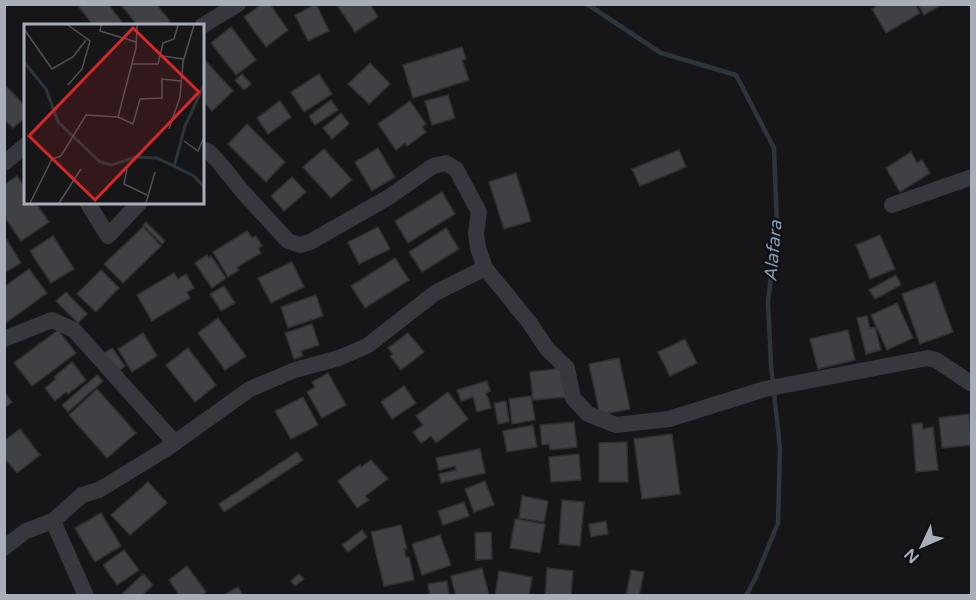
<svg xmlns="http://www.w3.org/2000/svg" width="976" height="600" viewBox="0 0 976 600" font-family="'Varela Round',sans-serif">
  <style>
    .lines { fill: none; stroke-linecap: round; stroke-linejoin: round }
    .stream { stroke: #2c353c; stroke-width: 4.5 }
    .building { fill: #404145; stroke: #303034; stroke-width: 1.5 }
    .minor { stroke: #37383d; stroke-width: 16 }
    .labels { text-anchor: middle; stroke-width: 5; stroke-linejoin: round; paint-order: stroke }
    .water-label { font-size: 18px; font-style: italic; fill: #7f9bb3; stroke: #111113 }
    .inset-river { fill: none; stroke: #2c353c; stroke-width: 3 }
    .inset-road { fill: none; stroke: #505258; stroke-width: 1.5 }
    .view { fill: #d62828; fill-opacity: 0.15; stroke: #d62828; stroke-width: 3 }
    .inset-edge { fill: none; stroke: #a8adb8; stroke-width: 3 }
  </style>
  <rect width="100%" height="100%" fill="#161618"/>
  <g class="lines">
    <polyline class="stream" points="587,4 661,53 736,75 774,148 777,226 768,302 771,365 780,448 778,523 756,577 746,596"/>
  </g>
  <g class="building">
    <polygon points="82,4 108,4 125,26 94,26 79,7"/>
    <polygon points="124,4 156,4 170,21 165,26 138,26 122,6"/>
    <polygon points="262,4 270,4 288,30 266,47 244,17"/>
    <polygon points="316,4 329,31 308,41 295,15"/>
    <polygon points="370,4 378,17 355,32 337,5"/>
    <polygon points="880,4 915,4 920,13 886,33 872,9"/>
    <polygon points="918,4 943,4 924,15"/>
    <polygon points="231,27 256,60 236,75 211,43"/>
    <polygon points="462,47 466,59 462,60 469,80 413,98 403,65"/>
    <polygon points="204,59 233,91 212,111 202,100"/>
    <polygon points="370,63 390,84 369,104 348,84"/>
    <polygon points="242,74 251,84 244,90 235,80"/>
    <polygon points="319,74 332,94 304,112 291,92"/>
    <polygon points="4,84 26,107 26,117 13,128 4,119"/>
    <polygon points="448,95 455,118 432,125 425,101"/>
    <polygon points="331,100 338,110 315,125 309,116"/>
    <polygon points="280,101 291,117 268,134 257,118"/>
    <polygon points="410,101 426,124 422,127 426,132 407,146 405,143 396,150 378,124"/>
    <polygon points="341,113 349,124 332,139 323,128"/>
    <polygon points="247,124 285,162 266,182 228,144"/>
    <polygon points="378,148 395,177 372,191 355,162"/>
    <polygon points="324,149 352,180 331,198 303,167"/>
    <polygon points="679,150 686,167 640,186 632,169"/>
    <polygon points="911,152 917,163 922,160 930,173 900,192 886,168"/>
    <polygon points="516,173 531,221 504,229 489,182"/>
    <polygon points="17,176 26,189 26,202 35,202 49,222 21,241 4,216 4,185"/>
    <polygon points="292,177 306,192 284,211 271,196"/>
    <polygon points="442,192 455,214 408,243 395,221"/>
    <polygon points="146,222 165,241 162,244 143,225"/>
    <polygon points="143,227 161,246 123,283 104,264"/>
    <polygon points="378,227 390,249 359,264 348,242"/>
    <polygon points="446,228 459,249 422,272 409,252"/>
    <polygon points="247,231 252,238 256,236 262,246 258,248 261,253 237,267 239,270 228,277 213,252"/>
    <polygon points="880,235 895,269 870,279 856,245"/>
    <polygon points="53,236 74,269 51,283 30,251"/>
    <polygon points="7,240 21,263 4,273 4,242"/>
    <polygon points="207,255 209,258 211,256 226,278 212,288 195,263"/>
    <polygon points="395,258 409,280 365,308 351,286"/>
    <polygon points="292,262 304,287 271,303 258,278"/>
    <polygon points="29,269 47,293 4,324 4,287"/>
    <polygon points="101,270 119,288 96,312 77,294"/>
    <polygon points="174,273 178,279 186,274 194,288 187,292 190,298 152,321 137,295"/>
    <polygon points="896,275 901,285 875,299 869,290"/>
    <polygon points="935,282 953,332 920,344 902,294"/>
    <polygon points="224,286 235,303 221,311 210,294"/>
    <polygon points="66,292 87,314 78,323 56,301"/>
    <polygon points="316,295 323,316 288,328 281,307"/>
    <polygon points="897,303 913,338 887,350 871,315"/>
    <polygon points="867,316 870,328 875,327 881,350 866,354 857,318"/>
    <polygon points="218,318 246,356 225,370 198,333"/>
    <polygon points="312,324 319,345 301,351 303,356 294,359 285,333"/>
    <polygon points="58,330 76,353 32,386 14,363"/>
    <polygon points="848,330 855,360 818,369 810,339"/>
    <polygon points="143,333 157,356 132,372 118,349"/>
    <polygon points="408,333 424,352 401,370 390,356 393,354 388,348"/>
    <polygon points="685,339 697,363 670,376 658,352"/>
    <polygon points="112,348 125,366 116,373 103,354"/>
    <polygon points="188,348 216,385 195,402 166,365"/>
    <polygon points="619,358 630,409 600,415 589,364"/>
    <polygon points="72,362 86,380 68,394 66,392 55,401 45,388 56,379 54,377"/>
    <polygon points="563,368 566,397 533,400 530,372"/>
    <polygon points="328,373 346,405 322,418 307,392 315,387 312,382"/>
    <polygon points="97,375 103,381 68,412 62,405"/>
    <polygon points="487,381 490,391 486,393 491,408 477,412 473,397 461,401 457,390"/>
    <polygon points="404,386 416,403 392,419 381,402"/>
    <polygon points="97,389 136,433 107,458 69,415"/>
    <polygon points="4,392 12,402 4,408"/>
    <polygon points="448,392 468,419 436,443 431,436 421,443 413,432 423,425 416,416"/>
    <polygon points="531,396 535,420 512,424 509,399"/>
    <polygon points="303,397 318,425 291,439 275,411"/>
    <polygon points="506,401 509,422 498,424 494,403"/>
    <polygon points="969,414 972,445 942,448 939,418"/>
    <polygon points="574,422 577,447 550,450 549,444 542,445 540,425"/>
    <polygon points="922,423 923,429 933,427 938,470 916,472 912,424"/>
    <polygon points="533,425 537,447 507,452 503,431"/>
    <polygon points="20,429 40,455 17,473 4,458 4,441"/>
    <polygon points="672,434 680,494 642,499 634,439"/>
    <polygon points="627,442 628,482 599,482 599,443"/>
    <polygon points="480,449 485,473 441,483 439,474 456,470 455,466 439,470 436,458"/>
    <polygon points="297,452 303,460 224,512 219,504"/>
    <polygon points="579,454 581,480 551,482 549,457"/>
    <polygon points="371,460 388,479 365,496 369,500 357,508 338,481 360,465 361,467"/>
    <polygon points="485,481 494,505 474,512 465,489"/>
    <polygon points="148,482 167,503 130,535 111,515"/>
    <polygon points="522,496 548,501 544,522 519,518"/>
    <polygon points="562,500 584,502 580,546 559,544"/>
    <polygon points="464,502 469,516 443,525 438,511"/>
    <polygon points="101,513 121,546 95,562 75,528"/>
    <polygon points="515,519 545,524 540,553 510,548"/>
    <polygon points="606,521 608,534 591,537 589,524"/>
    <polygon points="401,525 407,549 404,549 406,557 409,557 414,580 384,586 371,532"/>
    <polygon points="362,530 367,537 348,552 342,545"/>
    <polygon points="491,532 492,559 476,560 475,533"/>
    <polygon points="440,535 451,565 422,575 412,544"/>
    <polygon points="124,550 139,570 117,585 103,565"/>
    <polygon points="187,566 206,592 202,596 180,596 169,580"/>
    <polygon points="482,568 489,595 456,596 451,576"/>
    <polygon points="547,568 573,571 571,596 545,596"/>
    <polygon points="631,570 644,572 639,596 626,596"/>
    <polygon points="499,571 532,577 529,596 495,596"/>
    <polygon points="143,574 153,585 141,596 120,596"/>
    <polygon points="299,574 304,579 295,586 291,581"/>
    <polygon points="447,581 449,596 430,596 428,584"/>
    <polygon points="238,587 243,596 222,596"/>
  </g>
  <g class="lines">
    <g class="minor">
      <polyline points="202,26 238,4"/>
      <polyline points="202,149 208,151 217,160 243,192 288,241 300,245 310,242 389,197 433,166 446,163 456,169 479,212 476,233 478,248 485,268 529,322 548,350 567,368 573,398 588,414 616,425 669,419 765,389 928,358 936,360 972,384"/>
      <polyline points="4,163 26,145"/>
      <polyline points="87,202 108,236 140,202"/>
      <polyline points="892,205 972,177"/>
      <polyline points="4,339 52,320 74,330 175,443"/>
      <polyline points="53,521 86,596"/>
      <polyline points="4,548 26,531 53,521 82,495 99,490 166,449 250,389 295,370 339,358 367,346 435,293 485,268"/>
    </g>
  </g>
  <g class="labels">
    <g class="water-label">
      <text transform="translate(773 251) rotate(-85)" y="6">Alafara</text>
    </g>
  </g>
  <g transform="translate(24 24)">
    <rect width="180" height="180" fill="#161618"/>
    <path class="inset-river" d="M 0,38 L 22,65 L 34,98 L 76,138 L 88,141 L 112,133 L 133,134 L 170,152 L 180,163M 150,143 L 161,102 L 180,61"/>
    <path class="inset-road" d="M 77,1 L 76,7 L 112,18M 0,5 L 28,45 L 49,33 L 62,16M 138,32 L 160,35M 108,40 L 134,40 L 139,19 L 150,15 L 154,1M 44,61 L 58,45 L 66,17 L 44,1M 94,93 L 112,24 L 113,1M 145,105 L 156,73 L 159,38 L 170,1M 160,117 L 174,127 L 180,113M 103,145 L 100,160 L 123,171M 6,179 L 28,135 L 37,132 L 62,91 L 94,93 L 109,100 L 116,75 L 138,74 L 138,55 L 157,57M 35,179 L 57,145M 122,179 L 131,148"/>
    <path class="view" d="M 109,4 L 175,68 L 71,176 L 5,112 Z"/>
    <rect width="180" height="180" class="inset-edge"/>
  </g>
  <rect width="976" height="600" fill="none" stroke="#a8adb8" stroke-width="12"/>
  <g transform="translate(922 546) rotate(226)" stroke="#111113" stroke-width="4.5" paint-order="stroke">
  <path d="M0-4.5L10 22L0 15L-10 22Z" fill="#a8adb8"/>
  <text y="-9" font-size="16" font-weight="bold" text-anchor="middle" fill="#a8adb8">N</text>
  </g>
</svg>
